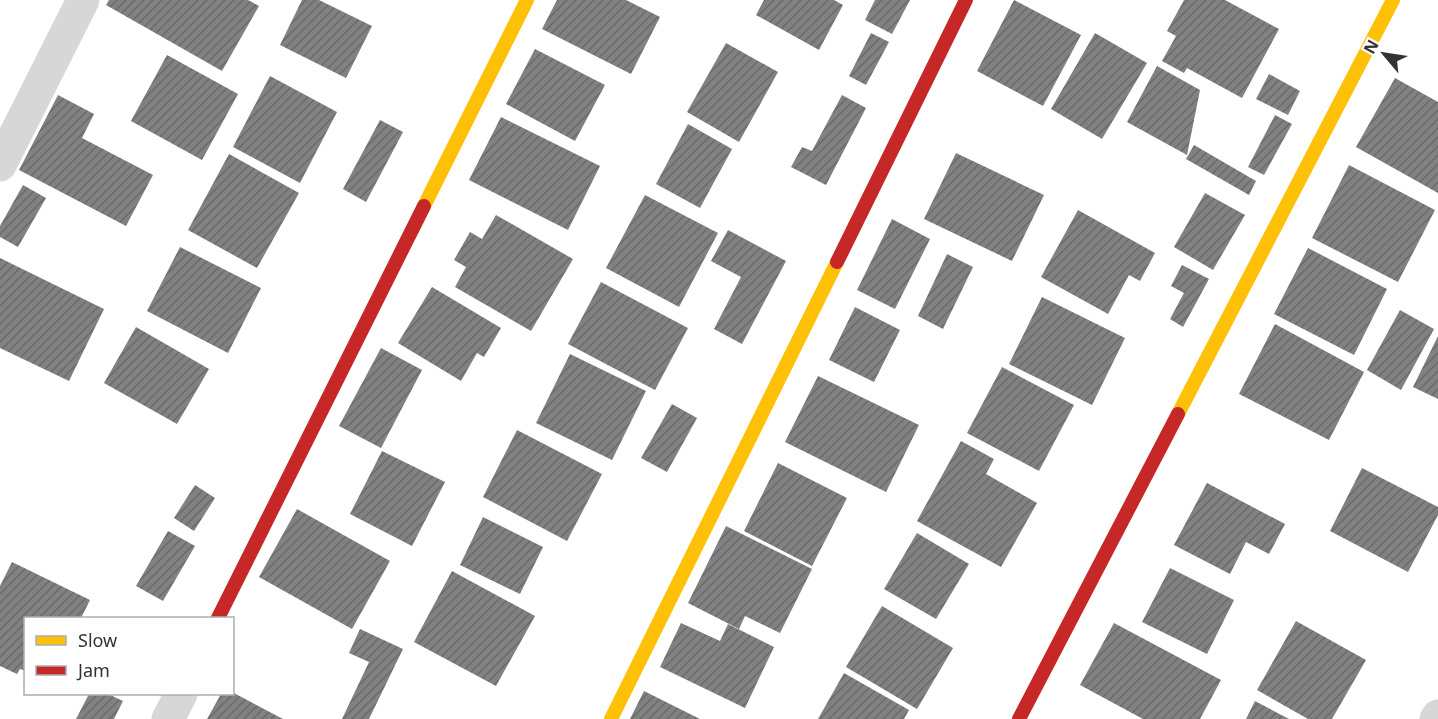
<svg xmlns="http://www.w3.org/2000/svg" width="1438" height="719" viewBox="0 0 1438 719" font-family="'Noto Sans',sans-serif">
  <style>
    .building { fill: url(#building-hatch) }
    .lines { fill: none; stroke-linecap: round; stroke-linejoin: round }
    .street { stroke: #d7d7d7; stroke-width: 33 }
    .slow { stroke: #ffc107; stroke-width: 14 }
    .jam { stroke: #c62828; stroke-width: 14 }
  </style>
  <defs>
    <pattern id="building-hatch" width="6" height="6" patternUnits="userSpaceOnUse" patternTransform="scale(1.5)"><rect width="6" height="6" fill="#818181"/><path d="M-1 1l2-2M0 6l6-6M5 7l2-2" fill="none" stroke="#6a6a6a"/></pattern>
  </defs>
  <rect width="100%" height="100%" fill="#fff"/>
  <g class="building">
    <polygon points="109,0 248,0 259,6 222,71 106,5"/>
    <polygon points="302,0 319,0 372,26 346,78 280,45"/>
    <polygon points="557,0 626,0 660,17 631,74 542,29"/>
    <polygon points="764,0 834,0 843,5 819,50 756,15"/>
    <polygon points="875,0 910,0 892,34 865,20"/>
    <polygon points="1014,0 1081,35 1043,106 977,71"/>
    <polygon points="1184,0 1225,0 1279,29 1242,98 1187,68 1184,73 1162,61 1176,36 1167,31"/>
    <polygon points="871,33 889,42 866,85 849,76"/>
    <polygon points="1095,33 1147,63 1102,139 1051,109"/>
    <polygon points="726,43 778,72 739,142 687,112"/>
    <polygon points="535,49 605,85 575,141 506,104"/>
    <polygon points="167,55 238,94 202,160 131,121"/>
    <polygon points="1157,66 1200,90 1187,155 1127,122"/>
    <polygon points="1269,74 1300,91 1288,115 1256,99"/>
    <polygon points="270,76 337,112 300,183 233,147"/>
    <polygon points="1395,78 1438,102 1438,193 1356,147"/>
    <polygon points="58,95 94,114 82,138 153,175 126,226 19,170"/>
    <polygon points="842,95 866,108 826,185 791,167 802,147 812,151"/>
    <polygon points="1275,115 1292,124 1264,175 1248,167"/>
    <polygon points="501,117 600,166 568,230 469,180"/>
    <polygon points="380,120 403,132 366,202 343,189"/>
    <polygon points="688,124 732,149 700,208 656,184"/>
    <polygon points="1194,145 1256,181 1249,195 1186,159"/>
    <polygon points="956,153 1044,195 1012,261 924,219"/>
    <polygon points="229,154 299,193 257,268 188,230"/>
    <polygon points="1349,165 1435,210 1398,282 1312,238"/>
    <polygon points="23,185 46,198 18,247 0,237 0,226"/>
    <polygon points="1205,193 1245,215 1213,270 1174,247"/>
    <polygon points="645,195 718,233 679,307 606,268"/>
    <polygon points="1078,210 1155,253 1140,281 1129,275 1108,314 1041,277"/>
    <polygon points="496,215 573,259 531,331 455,287 466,267 454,260 470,232 482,239"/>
    <polygon points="892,219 930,239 895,309 857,290"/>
    <polygon points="728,230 786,261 742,344 714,329 741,277 711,261"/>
    <polygon points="180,247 261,288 228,353 147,311"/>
    <polygon points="1308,248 1387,289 1354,355 1274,314"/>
    <polygon points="947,254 973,267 943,329 918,316"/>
    <polygon points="0,258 104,309 69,381 0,348"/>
    <polygon points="1182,265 1209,279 1183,327 1170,319 1184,293 1171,286"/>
    <polygon points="601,282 688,328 655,390 568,344"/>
    <polygon points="432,287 501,328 484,357 477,353 461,381 398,343"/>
    <polygon points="1042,297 1125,338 1092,405 1009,364"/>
    <polygon points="855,307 900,330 874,382 829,360"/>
    <polygon points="1400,310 1434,329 1401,390 1367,370"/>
    <polygon points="1275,324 1364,372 1329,440 1239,394"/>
    <polygon points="136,327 209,369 177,424 104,383"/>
    <polygon points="1438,336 1438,399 1413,387"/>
    <polygon points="381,348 422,370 381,448 339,426"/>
    <polygon points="570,354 646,391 612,460 536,423"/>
    <polygon points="1002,367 1074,405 1039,471 967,433"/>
    <polygon points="818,376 919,425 886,492 785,442"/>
    <polygon points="672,404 697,418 667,472 641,458"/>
    <polygon points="517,430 602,474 567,541 483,497"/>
    <polygon points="961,441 994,459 986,474 1037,503 1001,567 917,521"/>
    <polygon points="382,451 445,482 412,546 350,514"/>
    <polygon points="778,463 847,498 812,566 744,531"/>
    <polygon points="1362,468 1438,507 1438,515 1408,572 1330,531"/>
    <polygon points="1207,483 1285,524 1269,554 1246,542 1230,574 1174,545"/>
    <polygon points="195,485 215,498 194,531 174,518"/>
    <polygon points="297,509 390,561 352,629 259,577"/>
    <polygon points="483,517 543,547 520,594 460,565"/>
    <polygon points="726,526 812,569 780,633 745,616 739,629 688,603"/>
    <polygon points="168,531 195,546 163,601 136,586"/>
    <polygon points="917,533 969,564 936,619 884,589"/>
    <polygon points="12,562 90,600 81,618 26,618 26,671 20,669 17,674 0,666 0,586"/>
    <polygon points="1170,568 1234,600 1207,654 1142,622"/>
    <polygon points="452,571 535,616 496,686 414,642"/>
    <polygon points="882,606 953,648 917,709 846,667"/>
    <polygon points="1296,621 1366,660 1332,719 1308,719 1257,690"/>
    <polygon points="681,623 720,641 728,624 774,647 745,708 660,667"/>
    <polygon points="1114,623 1221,680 1200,719 1143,719 1080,685"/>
    <polygon points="360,629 403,649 369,719 342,719 369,662 349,653"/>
    <polygon points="844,673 909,710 904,719 818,719"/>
    <polygon points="644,691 700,719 630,719"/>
    <polygon points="232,692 283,719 207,719 221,694"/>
    <polygon points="89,694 108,694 123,701 114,719 76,719"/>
    <polygon points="1255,701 1289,719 1246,719"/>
  </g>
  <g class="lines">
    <g class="street">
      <polyline points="0,165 83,0"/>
      <polyline points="168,719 181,694"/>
      <polyline points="1436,719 1438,716"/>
    </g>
    <g class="slow">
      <polyline points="424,206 527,0"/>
      <polyline points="1178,414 1393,0"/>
      <polyline points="611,719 837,262"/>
    </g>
    <g class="jam">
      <polyline points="837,262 966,0"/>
      <polyline points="218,618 424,206"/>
      <polyline points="1019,719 1178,414"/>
    </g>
  </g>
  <rect x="24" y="617" width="210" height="78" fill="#ffffff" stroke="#adadad" stroke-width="1.5"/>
  <rect x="36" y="636" width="30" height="9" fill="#ffc107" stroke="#adadad" stroke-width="1.5"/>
  <text x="78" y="647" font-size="18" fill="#333333">Slow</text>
  <rect x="36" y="666" width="30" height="9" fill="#c62828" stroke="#adadad" stroke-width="1.5"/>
  <text x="78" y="677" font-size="18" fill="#333333">Jam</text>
  <g transform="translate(1384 54) rotate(299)" stroke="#ffffff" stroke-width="4.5" paint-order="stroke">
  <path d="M0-4.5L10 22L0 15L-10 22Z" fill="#333333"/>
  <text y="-9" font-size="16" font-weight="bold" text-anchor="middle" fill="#333333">N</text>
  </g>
</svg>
